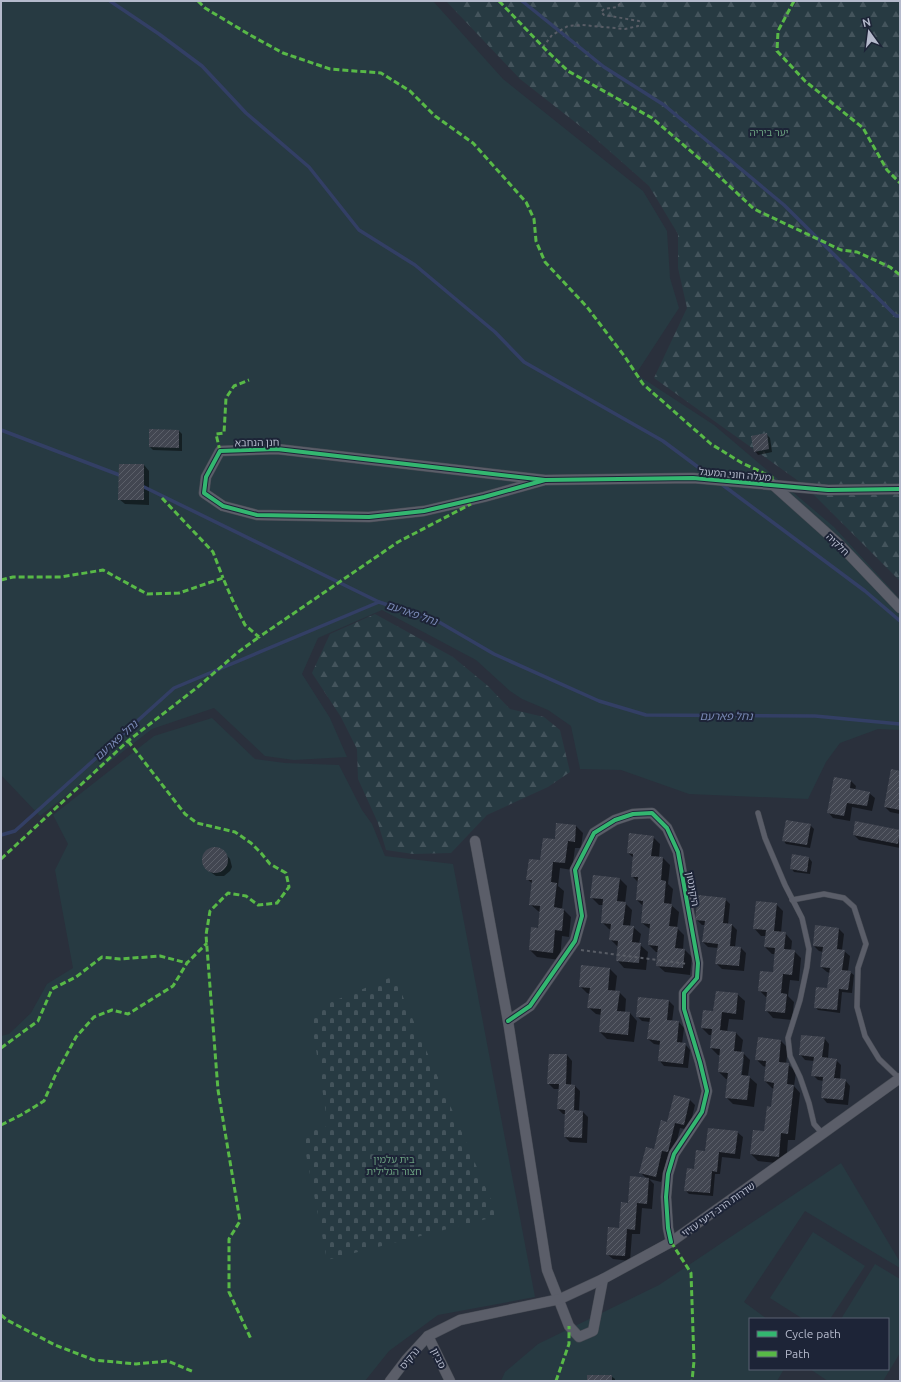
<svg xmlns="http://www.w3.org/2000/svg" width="901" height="1382" viewBox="0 0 901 1382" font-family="Ubuntu,'Noto Sans Hebrew',sans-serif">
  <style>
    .grass { fill: #273a42 }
    .forest { fill: url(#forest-firs) }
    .cemetery { fill: url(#cemetery-stones) }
    .shadow { fill: #0007; fill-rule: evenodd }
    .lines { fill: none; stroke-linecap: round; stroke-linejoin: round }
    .stream { stroke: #333f65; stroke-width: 3.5 }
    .building { fill: url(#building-hatch) }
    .service-casing { stroke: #474b54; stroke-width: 6 }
    .minor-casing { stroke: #474b54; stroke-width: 11 }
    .path { stroke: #595d66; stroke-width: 2; stroke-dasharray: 3 3; stroke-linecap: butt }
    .service { stroke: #5b5e69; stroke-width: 5 }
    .minor { stroke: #5b5e69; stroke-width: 10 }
    .quiet { stroke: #58b947; stroke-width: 3; stroke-dasharray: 6 3; stroke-linecap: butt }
    .cycleway-casing { stroke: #1d2437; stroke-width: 6 }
    .cycleway { stroke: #33b770; stroke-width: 4 }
    .labels { text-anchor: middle; stroke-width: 4; stroke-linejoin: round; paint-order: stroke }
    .park-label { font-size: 10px; fill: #6a9f7f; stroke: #1d2437 }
    .street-label { font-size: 10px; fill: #b5bacc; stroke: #1d2437 }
    .water-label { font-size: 11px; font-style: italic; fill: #7a8ab6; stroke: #1d2437 }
  </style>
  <defs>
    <pattern id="forest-firs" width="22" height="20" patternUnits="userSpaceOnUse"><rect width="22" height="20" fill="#273a42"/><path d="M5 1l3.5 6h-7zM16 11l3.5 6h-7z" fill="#44545c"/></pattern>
    <pattern id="cemetery-stones" width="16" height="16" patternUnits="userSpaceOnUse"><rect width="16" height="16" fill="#273a42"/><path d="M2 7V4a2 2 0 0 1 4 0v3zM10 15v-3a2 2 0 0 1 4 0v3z" fill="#44545c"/></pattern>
    <pattern id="building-hatch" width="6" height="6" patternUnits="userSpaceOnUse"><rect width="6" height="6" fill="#424651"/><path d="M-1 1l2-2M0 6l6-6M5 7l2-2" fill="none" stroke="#5b5f69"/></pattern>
  </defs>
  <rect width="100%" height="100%" fill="#2a303c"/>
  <g class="grass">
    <polygon points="1,1 433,1 503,79 643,191 667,231 670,278 679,308 636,374 714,425 834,527 900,599 900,730 878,729 840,743 826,762 808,799 689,794 621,770 580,769 571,726 548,710 522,699 510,691 476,660 382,610 318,638 302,674 330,718 347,757 294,760 265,756 214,708 152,729 40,816 1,775"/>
    <polygon points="212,718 255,759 285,763 339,765 362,810 372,824 385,856 453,864 535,1297 438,1315 389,1351 365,1381 1,1381 1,1036 9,1034 31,1013 47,984 73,968 55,870 68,844 53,815 154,736"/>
    <polygon points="841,1163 900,1262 900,1268 805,1211 744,1302 767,1319 750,1319 750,1369 784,1369 777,1381 501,1381 505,1372 538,1344 659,1285"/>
    <polygon points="813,1232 865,1266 830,1319 803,1319 770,1298"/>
    <polygon points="875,1264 900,1279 900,1353 883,1381 828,1381 810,1369 888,1369 888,1319 841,1319"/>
  </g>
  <g class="forest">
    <polygon points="446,1 900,1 900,581 804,485 654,378 687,308 678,268 678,234 649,186 589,133 520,79"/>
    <polygon points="375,614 453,657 488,686 510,709 544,717 560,730 570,772 548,787 487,815 451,853 413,854 386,850 378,823 358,779 357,749 341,717 312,673 330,634"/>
  </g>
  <polygon class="cemetery" points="394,976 498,1216 327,1260 302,1134 328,1126 310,1011"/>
  <g class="shadow">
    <polygon points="179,431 182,434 182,451 153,450 150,447"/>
    <polygon points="766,434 770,438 772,452 758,455 755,451"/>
    <polygon points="144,465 149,471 149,505 125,504 119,499"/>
    <polygon points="900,772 900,814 890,812 885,807"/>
    <polygon points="835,778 851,781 856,786 855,790 869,793 875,798 872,811 852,807 850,821 833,818 828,812"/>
    <polygon points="856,822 900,831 900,848 859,840 854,835"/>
    <polygon points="557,824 576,826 583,833 581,848 575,848 572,870 560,868 558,886 564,891 562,909 564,910 571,917 569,937 562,936 560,960 537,957 530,950 532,928 538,929 540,912 538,911 530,904 533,884 527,879 556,840"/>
    <polygon points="810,825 814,829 810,848 786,844 783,840"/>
    <polygon points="653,837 660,844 659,858 663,858 670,865 668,884 673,889 671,905 679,912 677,928 684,935 683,950 685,950 692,957 690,975 665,972 657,965 659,952 656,952 649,945 651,930 642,923 644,907 637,900 639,883 632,876 634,858 628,853"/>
    <polygon points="217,848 221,849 230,859 232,867 230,871 224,876 216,876 209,871 205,868 203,860 206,852 209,850"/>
    <polygon points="809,858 812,862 810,874 794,872 791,868"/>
    <polygon points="620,879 627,886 625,903 632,910 630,927 633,927 641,934 639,944 648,952 646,970 624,968 617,960 618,947 610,939 611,930 609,929 602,922 604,905 599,905 591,897"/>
    <polygon points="725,899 730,904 728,924 732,925 737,930 735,947 741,948 746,953 744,971 722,969 716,963 718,948 708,947 703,942 705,925 702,925 696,919"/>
    <polygon points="776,904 783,911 781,933 785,933 792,941 791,951 794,951 801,958 799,981 790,980 788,996 794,1002 792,1020 773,1018 766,1010 767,998 759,990 773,973 776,954 772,954 765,947 766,936 761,936 754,928"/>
    <polygon points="839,929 844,934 842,950 844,951 850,956 848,971 850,972 854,975 852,993 842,992 840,1013 818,1010 815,1007 828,989 830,973 827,972 821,967 823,952 819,951 814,946"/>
    <polygon points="610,969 617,976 615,992 619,992 626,999 625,1013 630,1013 637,1021 634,1042 607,1039 600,1032 602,1015 596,1014 588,1007 590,994 587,993 580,986"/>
    <path d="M 737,994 L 745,1001 L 743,1020 L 729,1019 L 727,1032 L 736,1033 L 743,1040 L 741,1053 L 743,1053 L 750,1060 L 748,1076 L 757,1084 L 754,1107 L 733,1104 L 726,1097 L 728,1079 L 726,1079 L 719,1072 L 721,1055 L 718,1055 L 711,1048 L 713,1035 L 709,1035 L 702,1028 L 714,1012 ZM 742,1058 L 744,1058 L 741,1080 L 739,1079 Z"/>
    <polygon points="669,1001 674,1006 672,1022 679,1022 684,1028 682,1044 685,1044 690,1050 688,1068 664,1066 659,1060 660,1045 654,1044 648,1039 650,1022 642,1021 637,1016"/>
    <polygon points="758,1038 781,1041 788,1048 786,1064 788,1064 796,1072 794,1086 800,1093 795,1140 788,1140 786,1164 758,1161 751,1154 765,1132 772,1108 774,1089 772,1088 765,1081 766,1067 763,1066 756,1059"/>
    <polygon points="824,1038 829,1044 828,1059 836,1060 841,1065 840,1080 845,1080 850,1086 848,1105 827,1103 822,1097 824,1081 818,1080 813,1075 814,1061 805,1060 800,1054"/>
    <polygon points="567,1055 572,1061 571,1086 575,1086 580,1091 579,1111 583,1112 588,1117 587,1143 570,1142 565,1137 566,1114 563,1114 558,1109 559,1089 554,1089 548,1083"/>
    <polygon points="690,1100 695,1105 689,1130 680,1128 673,1157 668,1155 661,1182 649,1179 654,1184 652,1209 642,1208 640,1234 632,1234 630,1261 613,1259 607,1254 620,1229 629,1204 646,1178 641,1173 655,1150 668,1123"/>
    <polygon points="737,1132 743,1137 740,1159 722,1157 720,1174 715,1174 713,1196 689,1194 685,1190 695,1170 708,1152"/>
    <polygon points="611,1376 615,1379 615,1381 588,1381"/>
  </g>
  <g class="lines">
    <g class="stream">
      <polyline points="110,1 159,34 202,66 246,113 309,167 359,230 415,265 495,332 524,362 663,441 710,476"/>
      <polyline points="522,1 604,67 664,105 784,205 896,316 900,316"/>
      <polyline points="1,430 122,476"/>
      <polyline points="720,483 865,591 900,621"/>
      <polyline points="140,485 379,602"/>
      <polyline points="1,835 15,831 174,688 379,602 439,622 494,654 599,701 646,715 815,716 900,724"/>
    </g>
  </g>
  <g class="building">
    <polygon points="149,429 179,430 179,448 149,447"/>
    <polygon points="767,433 769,449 754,452 751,436"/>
    <polygon points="119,464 144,464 144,500 118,500"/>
    <polygon points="891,769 900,771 900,810 884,807"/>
    <polygon points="834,777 851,780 850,788 870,792 867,806 847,803 844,816 827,813"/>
    <polygon points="786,820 811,824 807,845 782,841"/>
    <polygon points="855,821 900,830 898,844 853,835"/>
    <polygon points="556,823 576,825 575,842 568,841 565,863 553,862 551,882 557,883 554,907 564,909 562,931 555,930 553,953 529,950 531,927 538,928 540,906 529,905 532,880 526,880 529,859 540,860 543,838 555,839"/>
    <polygon points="629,833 654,836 651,856 663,857 661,880 666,881 664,903 672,904 669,926 678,927 675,948 685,949 683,968 656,966 658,946 648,945 650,924 641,923 643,901 636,900 638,877 631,877 633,854 627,853"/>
    <circle cx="215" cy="860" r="13"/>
    <polygon points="792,854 809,857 807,872 790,869"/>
    <polygon points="593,875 620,878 617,901 626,902 623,925 634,926 632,942 641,943 639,963 616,961 618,941 609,940 611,924 601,923 603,899 590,898"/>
    <polygon points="698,895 726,898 723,923 732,924 730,946 741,947 739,966 715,964 718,944 702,942 705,921 695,920"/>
    <polygon points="756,901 777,903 774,931 786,932 784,949 795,950 792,975 783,974 781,993 787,994 785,1013 765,1011 767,992 758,991 760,971 773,972 775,948 764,947 766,930 753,929"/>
    <polygon points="815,925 839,928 837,949 845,950 842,970 851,971 848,990 839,989 837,1010 814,1008 816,987 827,988 830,968 820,967 823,947 813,946"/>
    <polygon points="581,965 610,968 608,990 620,991 617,1011 630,1012 628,1035 599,1032 601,1009 587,1008 590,988 579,987"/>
    <polygon points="716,991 738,993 736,1014 722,1012 720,1030 736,1032 734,1051 744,1052 741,1075 750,1076 747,1100 725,1098 728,1073 718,1072 720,1049 710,1048 712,1029 701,1028 703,1010 713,1011"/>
    <polygon points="638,997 669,1000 667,1020 679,1021 677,1042 686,1043 683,1064 658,1061 660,1041 647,1039 650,1018 636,1017"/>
    <polygon points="801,1035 825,1037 822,1057 837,1059 834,1078 846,1079 843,1100 821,1098 823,1077 811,1076 814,1057 799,1055"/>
    <polygon points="758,1037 781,1040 779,1062 789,1063 787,1084 794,1085 788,1134 781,1133 779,1157 750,1154 753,1130 764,1131 767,1106 771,1107 774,1083 764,1081 766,1061 755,1060"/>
    <polygon points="549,1054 567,1054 566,1084 575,1085 574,1110 583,1111 582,1138 564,1137 565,1110 557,1109 559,1084 547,1084"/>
    <polygon points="674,1095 690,1099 684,1125 675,1123 668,1152 662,1151 656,1177 639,1173 646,1147 654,1149 661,1120 667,1122"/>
    <polygon points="708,1128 738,1131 735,1154 719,1152 717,1172 712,1171 710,1193 684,1191 687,1168 694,1169 696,1150 705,1151"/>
    <polygon points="630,1176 649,1178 647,1204 637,1203 635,1230 627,1229 625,1256 606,1255 608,1227 619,1228 621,1202 628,1203"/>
    <rect x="587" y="1375" width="25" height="6"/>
  </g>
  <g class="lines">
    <g class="service-casing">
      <g id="service">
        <polyline points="758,813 765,838 785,885 802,918 809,949 807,967 800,1000 788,1038 790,1056 800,1077 809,1103 814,1124 822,1133"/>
        <polyline points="792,900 824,894 844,898 854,907 866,944 858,968 857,1007 865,1036 879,1059 899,1078"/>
      </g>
    </g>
    <g class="minor-casing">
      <g id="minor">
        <polyline points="545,480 484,497 424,511 369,517 257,515 223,506 204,493 206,477 220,451 277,449 545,480 693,478 828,490 900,489"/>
        <polyline points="772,484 839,544 900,608"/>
        <polyline points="475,841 508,1021 547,1270 569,1326 579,1337 593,1331 603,1279"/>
        <polyline points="508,1021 530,1006 575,941 582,916 575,870 594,833 615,820 633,814 652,813 667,828 678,852 698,963 697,978 684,993 684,1009 700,1062 707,1091 702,1112 674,1154 668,1174 666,1197 668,1228 671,1242"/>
        <polyline points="428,1336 450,1381"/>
        <polyline points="390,1381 406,1360 428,1336 460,1320 560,1299 603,1279 671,1242 740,1193 900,1078"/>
      </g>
    </g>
    <g class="path">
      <polyline points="543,47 552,35 568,26 582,25 625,29 638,26 639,21 604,15 601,12 604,9 617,7 622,1"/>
      <polyline points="581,950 688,964"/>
    </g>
    <use href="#service" class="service"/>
    <use href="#minor" class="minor"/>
    <g class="quiet">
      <polyline points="198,1 205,8 250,35 283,53 330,69 381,73 410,91 435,116 473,143 526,202 534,219 536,241 545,262 587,307 625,357 643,384 711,444 742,463 772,477 772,484"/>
      <polyline points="499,1 547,51 568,71 652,118 707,165 754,209 841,250 857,252 890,267 900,275"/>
      <polyline points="794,1 778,31 777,51 805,81 863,128 887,170 900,183"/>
      <polyline points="220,451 216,434 224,433 226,398 234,386 249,380"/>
      <polyline points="162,498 213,552 223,578"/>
      <polyline points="1,580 13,577 61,577 103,570 147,594 179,593 223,578 232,599 245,625 259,637 398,542 471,504"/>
      <polyline points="128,741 185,814 197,823 235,832 251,843 261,853 270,864 286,873 289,887 277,903 258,905 246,896 228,893 210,911 206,935 218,1090 240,1221 229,1239 229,1292 251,1339"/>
      <polyline points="1,859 128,741 199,686 237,653 259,637"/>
      <polyline points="1,1048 38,1021 52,989 76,977 102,957 120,959 160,956 187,963"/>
      <polyline points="1,1125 21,1115 44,1101 55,1076 76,1037 94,1017 112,1010 128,1014 173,986 187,963 207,943"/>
      <polyline points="671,1242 691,1273 694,1361 692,1381"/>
      <polyline points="1,1315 7,1320 55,1345 94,1360 136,1364 168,1361 194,1372"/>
      <polyline points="556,1381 569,1344 569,1326"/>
    </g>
    <g class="cycleway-casing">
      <g id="cycleway">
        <polyline points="545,480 484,497 424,511 369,517 257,515 223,506 204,493 206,477 220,451 277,449 545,480 693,478 828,490 900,489"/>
        <polyline points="508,1021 530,1006 575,941 582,916 575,870 594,833 615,820 633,814 652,813 667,828 678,852 698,963 697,978 684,993 684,1009 700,1062 707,1091 702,1112 674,1154 668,1174 666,1197 668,1228 671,1242"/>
      </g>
    </g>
    <use href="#cycleway" class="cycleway"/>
  </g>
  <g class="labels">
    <g class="park-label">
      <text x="769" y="136">יער ביריה</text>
      <text x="394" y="1163">בית עלמין<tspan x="394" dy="12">חצור הגלילית</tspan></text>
    </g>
    <g class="street-label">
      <text transform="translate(257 442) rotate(-1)" y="4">חנן הנחבא</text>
      <text transform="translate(735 474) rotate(5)" y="4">מעלה חוני המעגל</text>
      <text transform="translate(838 544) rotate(44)" y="4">חלקיה</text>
      <text transform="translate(693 889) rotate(80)" y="4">היקינטון</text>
      <text transform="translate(718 1209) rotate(-35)" y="4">שדרות הרב דיעי עזיזי</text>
      <text transform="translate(409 1358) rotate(-50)" y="4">נרקיס</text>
      <text transform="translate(439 1358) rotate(64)" y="4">סביון</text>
    </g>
    <g class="water-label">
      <text transform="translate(412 613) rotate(19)" y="4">נחל פארעם</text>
      <text x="726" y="720">נחל פארעם</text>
      <text transform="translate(116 740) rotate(-42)" y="4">נחל פארעם</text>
    </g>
  </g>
  <rect width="901" height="1382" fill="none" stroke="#b5bacc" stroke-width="4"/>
  <rect x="749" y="1318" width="140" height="52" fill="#1d2437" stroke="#5a6073"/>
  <rect x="757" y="1331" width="20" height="6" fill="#33b770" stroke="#5a6073"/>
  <text x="785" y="1338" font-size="12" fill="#b5bacc">Cycle path</text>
  <rect x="757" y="1351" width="20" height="6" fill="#58b947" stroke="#5a6073"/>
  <text x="785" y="1358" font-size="12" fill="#b5bacc">Path</text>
  <g transform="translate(869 32) rotate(346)" stroke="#1d2437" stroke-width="3" paint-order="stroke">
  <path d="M0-3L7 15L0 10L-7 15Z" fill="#b5bacc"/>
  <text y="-6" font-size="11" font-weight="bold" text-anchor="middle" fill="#b5bacc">N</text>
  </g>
</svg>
